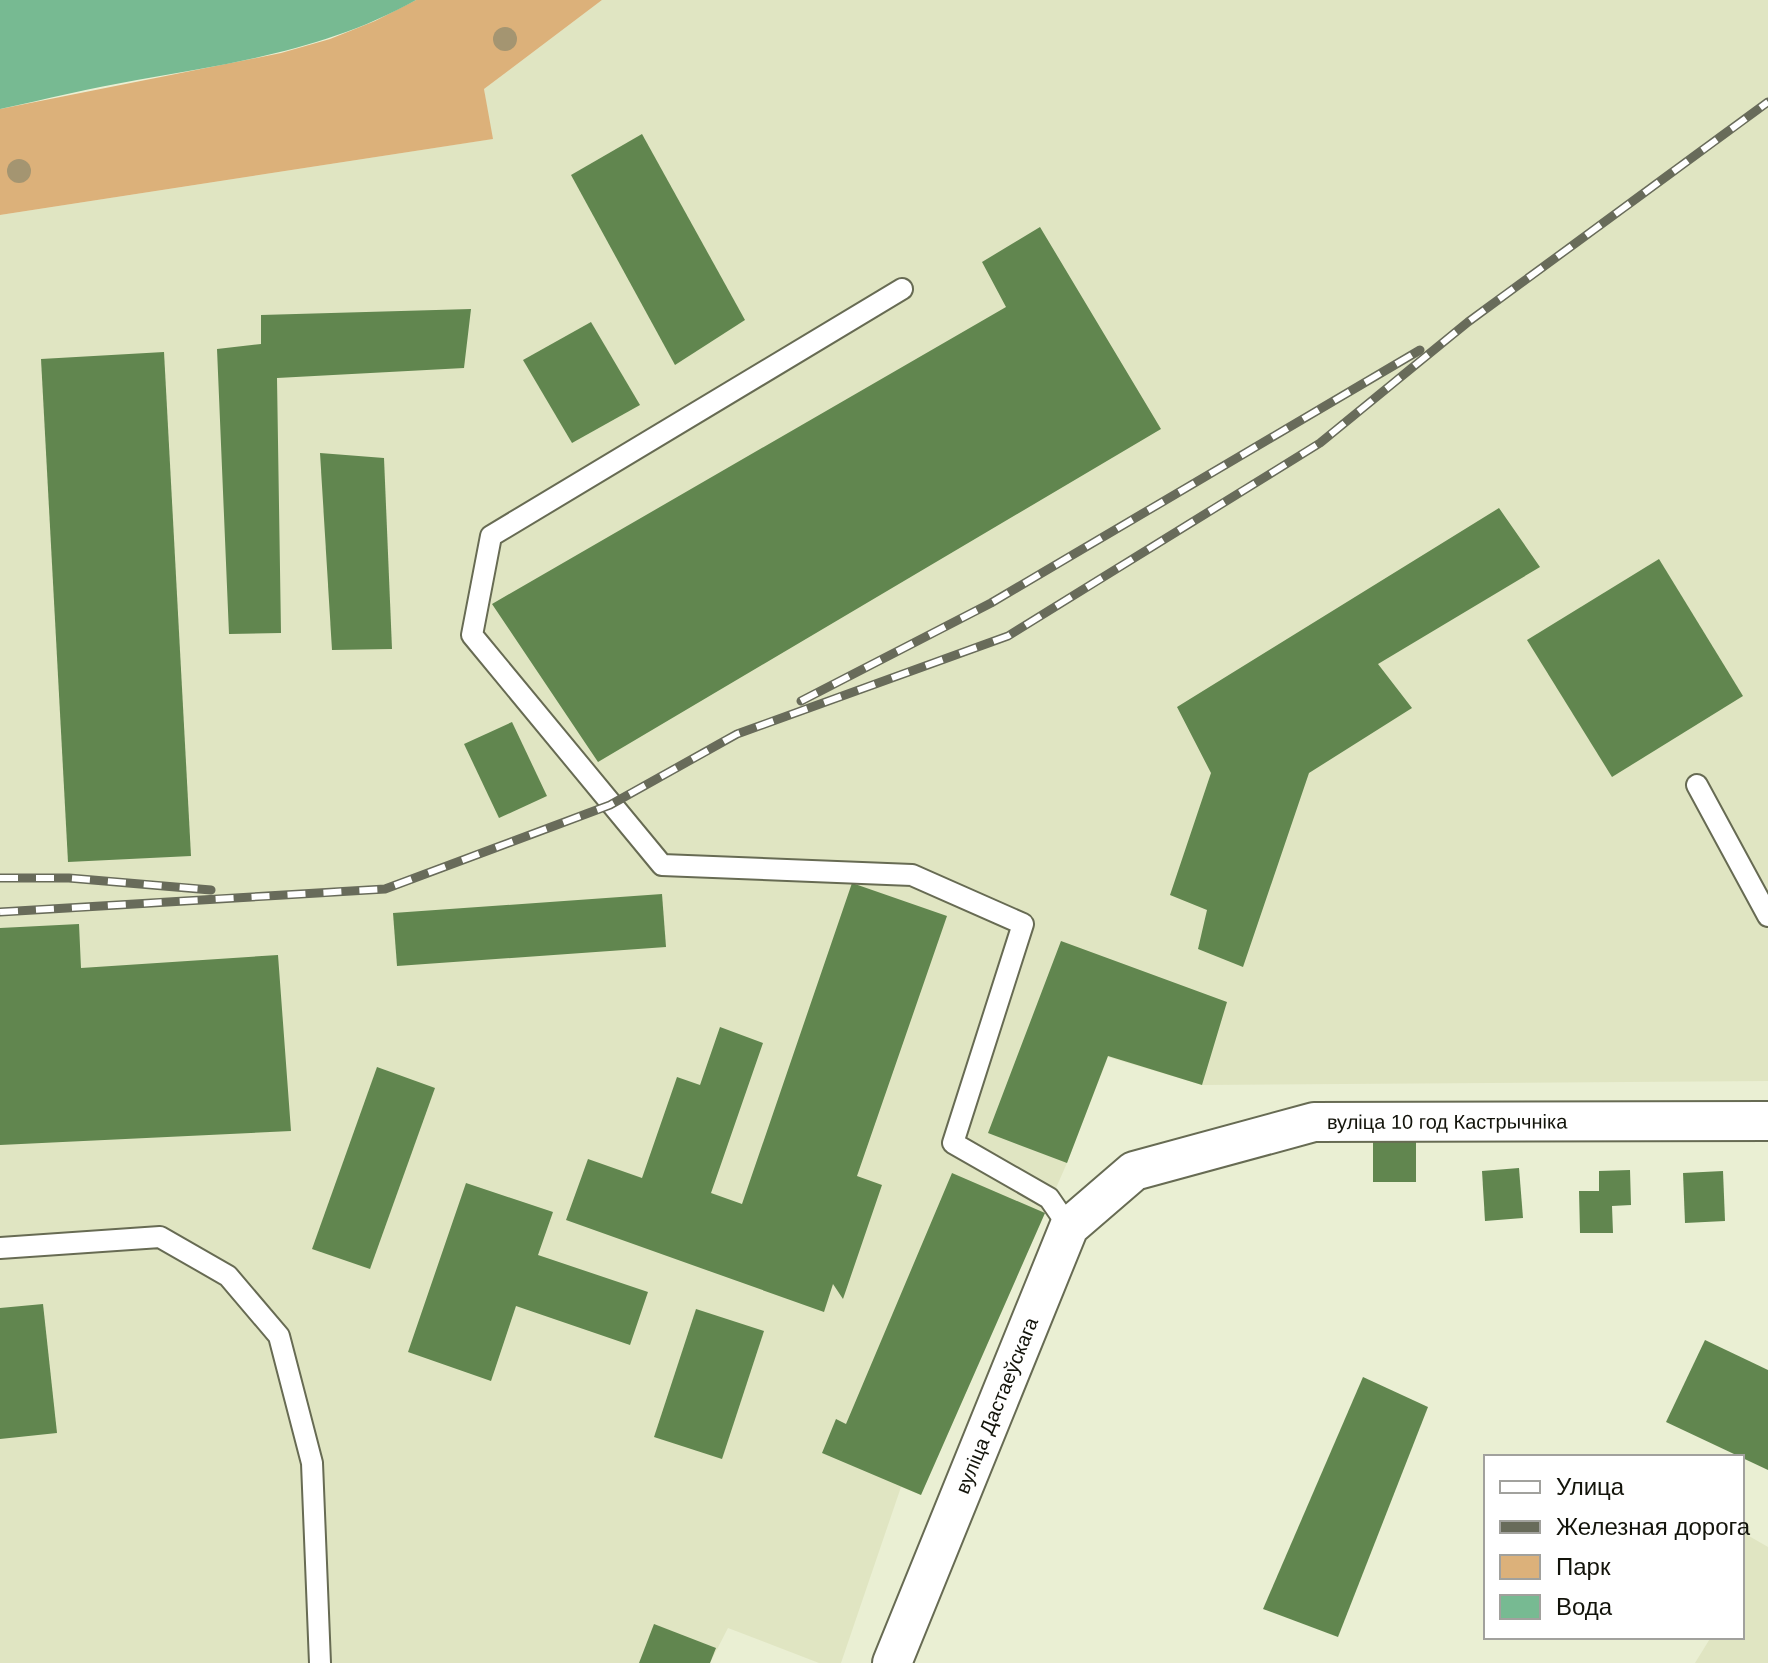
<svg xmlns="http://www.w3.org/2000/svg" width="1768" height="1663" viewBox="0 0 1768 1663" font-family="Helvetica,sans-serif">
  <style>
    .built { fill: #e0e5c2 }
    .green { fill: #dcb17a }
    .water { fill: #77ba92 }
    .building { fill: #61864f }
    .lines { fill: none; stroke-linecap: round; stroke-linejoin: round }
    .service-casing { stroke: #676b53; stroke-width: 24 }
    .minor-casing { stroke: #676b53; stroke-width: 42 }
    .service { stroke: #fff; stroke-width: 20 }
    .minor { stroke: #fff; stroke-width: 38 }
    .rail-casing { stroke: #686b5a; stroke-width: 9 }
    .rail { stroke: #fff; stroke-width: 6; stroke-dasharray: 18; stroke-linecap: butt }
    .tree { fill: #a49571 }
    .labels { text-anchor: middle; stroke-width: 7; stroke-linejoin: round; paint-order: stroke }
    .street-label { font-size: 20px; fill: #13140b; stroke: #fff }
  </style>
  <rect width="100%" height="100%" fill="#eaefd3"/>
  <g class="built">
    <polygon points="602,0 1768,0 1768,1081 1202,1085 1108,1057 1067,1163 921,1495 901,1487 841,1663 819,1663 728,1628 710,1663 0,1663 0,215 492,139 484,89"/>
    <polygon points="1742,1532 1768,1547 1768,1663 1695,1663 1711,1637 1742,1637"/>
  </g>
  <polygon class="green" points="416,0 602,0 484,89 493,139 0,215 0,109 281,53 330,39 375,21"/>
  <path class="water" d="M 0,0 L 416,0 C 329,49 234,63 137,80 C 91,88 46,99 0,109 Z"/>
  <g class="building">
    <polygon points="642,134 745,320 675,365 571,175"/>
    <polygon points="1040,227 1161,429 598,762 492,604 1006,307 982,262"/>
    <polygon points="471,309 464,368 277,378 281,633 229,634 217,349 261,344 261,315"/>
    <polygon points="591,322 640,405 572,443 523,360"/>
    <polygon points="164,352 191,856 68,862 41,359"/>
    <polygon points="320,453 384,458 392,649 332,650"/>
    <polygon points="1499,508 1540,567 1378,664 1412,708 1309,773 1243,967 1198,949 1207,910 1170,895 1211,773 1177,707"/>
    <polygon points="1659,559 1743,696 1612,777 1527,640"/>
    <polygon points="512,722 547,796 499,818 464,744"/>
    <polygon points="852,883 947,916 857,1176 882,1185 843,1299 833,1284 824,1312 566,1220 588,1159 642,1178 677,1077 700,1085 720,1027 763,1043 711,1193 742,1204"/>
    <polygon points="662,894 666,947 397,966 393,913"/>
    <polygon points="79,924 81,968 278,955 291,1131 0,1145 0,928"/>
    <polygon points="1061,941 1227,1002 1202,1085 1108,1056 1067,1163 988,1133"/>
    <polygon points="377,1067 435,1088 370,1269 312,1249"/>
    <polygon points="1416,1141 1416,1182 1373,1182 1373,1142"/>
    <polygon points="1519,1168 1523,1218 1485,1221 1482,1171"/>
    <polygon points="1630,1170 1631,1205 1612,1206 1613,1233 1580,1233 1579,1191 1599,1191 1599,1171"/>
    <polygon points="1723,1171 1725,1221 1685,1223 1683,1173"/>
    <polygon points="952,1173 1045,1213 921,1495 822,1453 836,1419 846,1424"/>
    <polygon points="466,1183 553,1212 538,1255 648,1292 630,1345 516,1306 491,1381 408,1352"/>
    <polygon points="43,1304 57,1433 0,1439 0,1308"/>
    <polygon points="696,1309 764,1331 722,1459 654,1437"/>
    <polygon points="1705,1340 1768,1370 1768,1470 1666,1422"/>
    <polygon points="1363,1377 1428,1407 1338,1637 1263,1609"/>
    <polygon points="654,1624 716,1648 710,1663 639,1663"/>
  </g>
  <g class="lines">
    <g class="service-casing">
      <g id="service">
        <polyline points="902,289 491,536 472,635 662,865 912,875 1023,924 953,1143 1049,1198 1069,1227"/>
        <polyline points="1697,785 1768,916"/>
        <polyline points="0,1248 160,1237 228,1276 279,1336 312,1463 320,1663"/>
      </g>
    </g>
    <g class="minor-casing">
      <g id="minor">
        <path id="s1" d="M 892,1663 L 1069,1227 L 1134,1171 L 1314,1122 L 1768,1121"/>
      </g>
    </g>
    <use href="#service" class="service"/>
    <use href="#minor" class="minor"/>
    <g class="rail-casing">
      <g id="rail">
        <polyline points="801,701 991,603 1420,350"/>
        <polyline points="0,878 69,878 211,890"/>
        <polyline points="0,912 385,889 610,805 737,734 1008,636 1320,443 1468,322 1768,102"/>
      </g>
    </g>
    <use href="#rail" class="rail"/>
  </g>
  <g class="tree">
    <circle cx="505" cy="39" r="12"/>
    <circle cx="19" cy="171" r="12"/>
  </g>
  <g class="labels">
    <g class="street-label">
      <text dy="7" stroke="none"><textPath href="#s1" startOffset="876">вуліца 10 год Кастрычніка</textPath></text>
      <text dy="7" stroke="none"><textPath href="#s1" startOffset="278">вуліца Дастаеўскага</textPath></text>
    </g>
  </g>
  <rect x="1484" y="1455" width="260" height="184" fill="#ffffff" stroke="#a1a19d" stroke-width="2"/>
  <rect x="1500" y="1481" width="40" height="12" fill="#ffffff" stroke="#a1a19d" stroke-width="2"/>
  <text x="1556" y="1495" font-size="24" fill="#13140b">Улица</text>
  <rect x="1500" y="1521" width="40" height="12" fill="#686b5a" stroke="#a1a19d" stroke-width="2"/>
  <text x="1556" y="1535" font-size="24" fill="#13140b">Железная дорога</text>
  <rect x="1500" y="1555" width="40" height="24" fill="#dcb17a" stroke="#a1a19d" stroke-width="2"/>
  <text x="1556" y="1575" font-size="24" fill="#13140b">Парк</text>
  <rect x="1500" y="1595" width="40" height="24" fill="#77ba92" stroke="#a1a19d" stroke-width="2"/>
  <text x="1556" y="1615" font-size="24" fill="#13140b">Вода</text>
</svg>
